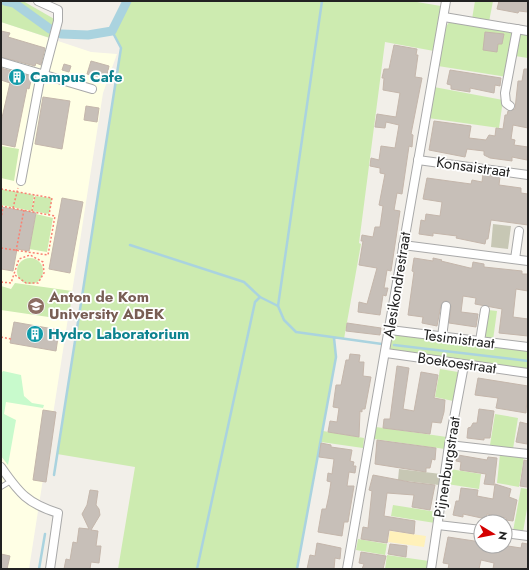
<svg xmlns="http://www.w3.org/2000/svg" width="529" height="570" viewBox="0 0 529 570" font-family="Jost,sans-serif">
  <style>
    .education { fill: #ffffe5 }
    .construction { fill: #c7c7b4 }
    .grass { fill: #cdebb0 }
    .sand { fill: #fff1ba }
    .park { fill: #c8facc }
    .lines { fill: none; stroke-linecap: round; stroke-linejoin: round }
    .stream { stroke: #aad3df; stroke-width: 2.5 }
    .canal { stroke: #aad3df; stroke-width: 9 }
    .building { fill: #c7bfb8; stroke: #c4b6ab }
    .lane-casing { stroke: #a9a9a9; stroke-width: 6 }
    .street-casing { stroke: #a9a9a9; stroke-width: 10 }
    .path { stroke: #fa8072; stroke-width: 1.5; stroke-dasharray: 2 2; stroke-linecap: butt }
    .lane { stroke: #fff; stroke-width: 4 }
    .street { stroke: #fff; stroke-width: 8 }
    .labels { text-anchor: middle; stroke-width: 3.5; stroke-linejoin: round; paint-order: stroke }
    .culture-label { font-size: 15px; font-weight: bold; fill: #0d838f; stroke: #fff; text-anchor: start }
    .street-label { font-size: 15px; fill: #222; stroke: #fff }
    .education-label { font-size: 15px; font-weight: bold; fill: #785e54; stroke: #fff; text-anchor: start }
  </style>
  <rect width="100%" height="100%" fill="#f2efe9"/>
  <polygon class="education" points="1,22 91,52 117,54 103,93 29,569 1,569"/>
  <g class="construction">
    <polygon points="493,224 511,226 508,249 491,247"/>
    <polygon points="399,469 441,474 439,485 398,480"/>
  </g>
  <g class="grass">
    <polygon points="1,1 23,1 56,20 50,38 1,22"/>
    <polygon points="127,1 411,1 441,6 434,51 385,42 359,243 361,244 344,339 334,339 336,357 323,431 364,438 363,448 321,442 297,569 118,569 135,467 57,454 121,48 112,31"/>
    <polygon points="475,1 493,1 489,22 472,19"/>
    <polygon points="450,21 513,32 507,77 438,66 445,28"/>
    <polygon points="521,32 528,32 528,58 515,56"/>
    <polygon points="434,87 503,100 499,128 428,118"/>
    <polygon points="1,146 19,149 14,181 1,178"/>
    <polygon points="1,189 34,195 32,211 1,205"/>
    <polygon points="35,196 52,198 49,214 32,211"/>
    <polygon points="36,214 53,218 47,252 29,249"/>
    <circle cx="30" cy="271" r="13"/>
    <polygon points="15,283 72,291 69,320 1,310 1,286 11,289"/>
    <polygon points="488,310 497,311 493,340 483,339"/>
    <path d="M 397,334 L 528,350 L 528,370 L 392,351 C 389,346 389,341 392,335 Z"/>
    <polygon points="440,369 458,372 453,401 435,397"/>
    <polygon points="495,414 518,418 513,449 490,445"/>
    <polygon points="376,427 447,437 445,449 374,439"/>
    <polygon points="500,454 524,457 519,487 497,483"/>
    <polygon points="450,469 481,474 479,489 447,484"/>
    <polygon points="521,488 528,489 528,503 523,532 513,531"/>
    <polygon points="393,505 437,512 435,523 391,516"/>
    <polygon points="358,539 387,544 385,555 356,550"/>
    <polygon points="387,555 429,561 428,569 385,569"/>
  </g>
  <polygon class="sand" points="390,531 426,536 424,547 388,542"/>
  <polygon class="park" points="3,371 21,375 24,396 32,403 44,405 43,408 6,402 4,414 16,420 8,465 1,456 1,374"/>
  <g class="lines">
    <g class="stream">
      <polyline points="322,1 278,306 284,320 296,332 382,344"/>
      <polyline points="130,245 244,282 260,297"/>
      <polyline points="394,345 528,361"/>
      <polyline points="54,475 121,48 112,31"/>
      <polyline points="39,569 45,534"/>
      <polyline points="197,569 255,302 260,297 278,306"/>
      <polyline points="297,569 336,357 334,338"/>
    </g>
    <g class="canal">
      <polyline points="5,1 14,3 50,29"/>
      <polyline points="61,34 88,35 112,31 127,1"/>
    </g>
  </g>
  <g class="building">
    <polygon points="499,1 528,1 528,12 519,11 518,13 497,9"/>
    <polygon points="1,31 10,33 8,37 45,48 41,65 36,63 35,66 1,57"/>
    <polygon points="485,32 504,34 502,44 498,44 497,52 483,50"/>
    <polygon points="394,45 417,49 416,55 418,55 415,77 422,78 411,134 413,135 412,147 409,146 402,194 397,193 394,210 400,211 393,258 391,271 387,270 384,288 388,288 386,296 383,295 380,315 358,312 359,302 367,304 377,268 359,265 363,241 361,241 362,235 373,237 375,227 380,227 383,206 379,205 385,174 380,173 380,168 370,166 371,158 379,160 381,146 395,148 399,125 386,122 385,128 375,127 377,114 396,117 400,93 383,90 384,78 382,78 384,69 389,69"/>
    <polygon points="91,61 109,66 106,79 87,74"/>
    <polygon points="64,64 71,66 69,72 62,70"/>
    <polygon points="1,68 32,77 29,89 27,88 15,147 1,144 1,122 10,83 1,80"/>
    <polygon points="524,69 528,69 528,128 513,125 511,139 515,140 514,145 528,147 527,160 512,157 512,161 490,158 484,155 484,151 467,149 465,157 429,150 434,121 471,126 469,138 486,140 489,135 495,136 496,128 503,129 505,115 507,115 508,111 515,109 518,81 522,81"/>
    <polygon points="450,70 501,78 500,86 495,85 494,93 470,88 470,92 451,89 451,85 447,84"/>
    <polygon points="43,97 70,101 62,149 35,144"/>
    <polygon points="86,106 99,108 97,122 84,120"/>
    <polygon points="483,174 500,177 499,185 521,188 521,193 528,194 528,225 491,220 488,239 486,239 485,244 456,238 457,236 433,233 433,236 419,234 421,220 425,221 426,214 440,216 442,202 423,199 427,178 471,184 472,180 482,182"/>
    <polygon points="62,198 83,202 70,273 49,269"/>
    <polygon points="1,207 36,213 29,251 17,249 13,271 1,269"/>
    <polygon points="414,258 433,261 433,258 442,260 441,261 470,268 472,268 473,262 484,264 484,267 522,271 522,274 528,274 528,291 516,289 513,317 528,319 528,336 499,333 502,309 475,304 476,298 463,296 461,312 478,314 476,327 449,323 451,306 447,301 444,301 441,305 437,326 422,323 423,317 408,315 414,272 412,271"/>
    <polygon points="14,322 59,330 56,351 10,343"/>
    <polygon points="347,323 381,328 380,335 346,331"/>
    <polygon points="350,354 360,355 359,362 364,362 363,376 371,377 365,409 362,409 362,412 360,411 359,437 328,432 330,421 337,422 339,408 333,407 336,385 341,385 346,360 349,360"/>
    <polygon points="397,366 409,368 403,409 414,411 421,372 438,375 434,398 445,400 444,412 441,423 432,422 430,434 383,428 384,419 390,419"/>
    <polygon points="478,378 528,386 526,413 496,408 498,398 475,395"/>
    <polygon points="479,409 494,411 490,438 484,438 484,440 467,438 468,428 471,427 473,423 477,423"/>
    <polygon points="43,410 56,412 46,482 33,480"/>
    <polygon points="520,422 528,424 527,444 516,442"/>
    <polygon points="377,440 436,448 435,460 432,459 430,468 426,468 426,472 375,464"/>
    <polygon points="321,443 331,445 331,447 352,450 350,461 354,462 353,466 356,466 355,473 349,472 347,486 354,486 348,522 344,522 342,536 318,532 322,509 326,509 329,495 331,482 327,481 328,473 332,474 334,459 319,457"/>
    <polygon points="458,455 487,460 488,457 497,458 494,485 484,484 486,474 460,470 461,462 456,461"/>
    <polygon points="524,460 528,461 527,487 520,486"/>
    <polygon points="373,475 410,482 435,485 430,510 412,507 414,495 387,493 384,516 415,521 414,534 389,530 387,543 361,539 363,527 368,528 372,491 369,490"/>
    <polygon points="495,484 511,489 509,497 517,500 513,521 506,520 506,518 487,514 486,519 463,514 463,517 453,515 456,501 459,501 461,488 478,490 477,496 493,499"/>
    <polygon points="90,490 98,491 96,505 99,509 100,515 91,530 98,531 96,546 101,546 99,563 91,562 90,569 64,569 66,559 70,560 73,542 77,543 79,528 89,529 82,514 87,505"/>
    <polygon points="448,537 481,542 481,546 508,546 521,548 522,543 528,544 528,569 493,569 494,563 481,560 479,569 448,569 449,564 443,563"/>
    <polygon points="317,543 341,548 340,559 335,558 334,569 307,569 310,555 315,556"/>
    <polygon points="390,544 407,546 406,557 388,554"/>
    <polygon points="361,552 386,556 383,569 362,569 364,564 359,563"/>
    <polygon points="1,554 10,556 7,569 1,568"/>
  </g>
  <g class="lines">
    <g class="lane-casing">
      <polyline id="lane" points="1,487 11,481"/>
    </g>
    <g class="street-casing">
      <g id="street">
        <polyline points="38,1 58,10 58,21 44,74"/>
        <polyline points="444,17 528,31"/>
        <polyline points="1,62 92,89"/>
        <polyline points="510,106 506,103 505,93 517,29"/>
        <polyline points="418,160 528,175"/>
        <polyline points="21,181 41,74"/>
        <polyline points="403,245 528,261"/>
        <polyline points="515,259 519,231"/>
        <polyline points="390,330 528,347"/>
        <polyline points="442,337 446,306"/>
        <polyline points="480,341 485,310"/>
        <polyline points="386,353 528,373"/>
        <polyline points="449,445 528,454"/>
        <path d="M 1,467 C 19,493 28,504 58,513 L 50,569"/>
        <polyline points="438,525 481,530"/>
        <polyline points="505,533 528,536"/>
        <polyline points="347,569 446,1"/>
        <polyline points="431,569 449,445 464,365"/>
      </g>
    </g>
    <g class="path">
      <polyline points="1,189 52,198 49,215"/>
      <polyline points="1,206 55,216 48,255 1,248"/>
      <polyline points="13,208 18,188"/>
      <polyline points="32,211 35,195"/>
      <polyline points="1,219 3,207"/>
      <polyline points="16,251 24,210"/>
      <polyline points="1,282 11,283 19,259 30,255 43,262 44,273 38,283 26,283 15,275"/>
      <polyline points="1,337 11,339"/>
    </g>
    <use href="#lane" class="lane"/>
    <use href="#street" class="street"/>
  </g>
  <defs>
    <g id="building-disc" transform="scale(0.9)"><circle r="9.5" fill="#0f9aa8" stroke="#fff"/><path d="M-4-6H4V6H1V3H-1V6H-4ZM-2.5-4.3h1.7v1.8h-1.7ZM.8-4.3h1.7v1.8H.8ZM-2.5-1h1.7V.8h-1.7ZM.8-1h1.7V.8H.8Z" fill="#fff"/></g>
    <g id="university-disc" transform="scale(0.9)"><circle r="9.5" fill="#8d6e63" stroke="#fff"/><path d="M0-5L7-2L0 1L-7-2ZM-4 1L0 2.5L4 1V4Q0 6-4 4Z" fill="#fff"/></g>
  </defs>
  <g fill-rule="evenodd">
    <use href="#building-disc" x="17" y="77"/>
    <use href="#university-disc" x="36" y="306"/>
    <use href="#building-disc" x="35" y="334"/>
  </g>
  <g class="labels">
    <g class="culture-label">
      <text x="30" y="82">Campus Cafe</text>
      <text x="48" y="339">Hydro Laboratorium</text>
    </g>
    <g class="street-label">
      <text transform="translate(473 167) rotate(8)" y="5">Konsaistraat</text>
      <text transform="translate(397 285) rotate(-81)" y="5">Alesikondrestraat</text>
      <text transform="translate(459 339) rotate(7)" y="5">Tesimistraat</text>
      <text transform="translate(457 363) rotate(8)" y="5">Boekoestraat</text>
      <text transform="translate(447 467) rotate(-81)" y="5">Pijnenburgstraat</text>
    </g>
    <g class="education-label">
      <text x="49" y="302">Anton de Kom<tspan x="49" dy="17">University ADEK</tspan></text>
    </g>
  </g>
  <rect width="529" height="570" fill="none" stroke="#222222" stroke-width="4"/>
  <g transform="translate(493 534) rotate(100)"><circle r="19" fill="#ffffff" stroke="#a7a7a7"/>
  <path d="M0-3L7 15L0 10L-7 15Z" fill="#d40000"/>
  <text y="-6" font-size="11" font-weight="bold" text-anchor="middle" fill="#222222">N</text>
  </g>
</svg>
